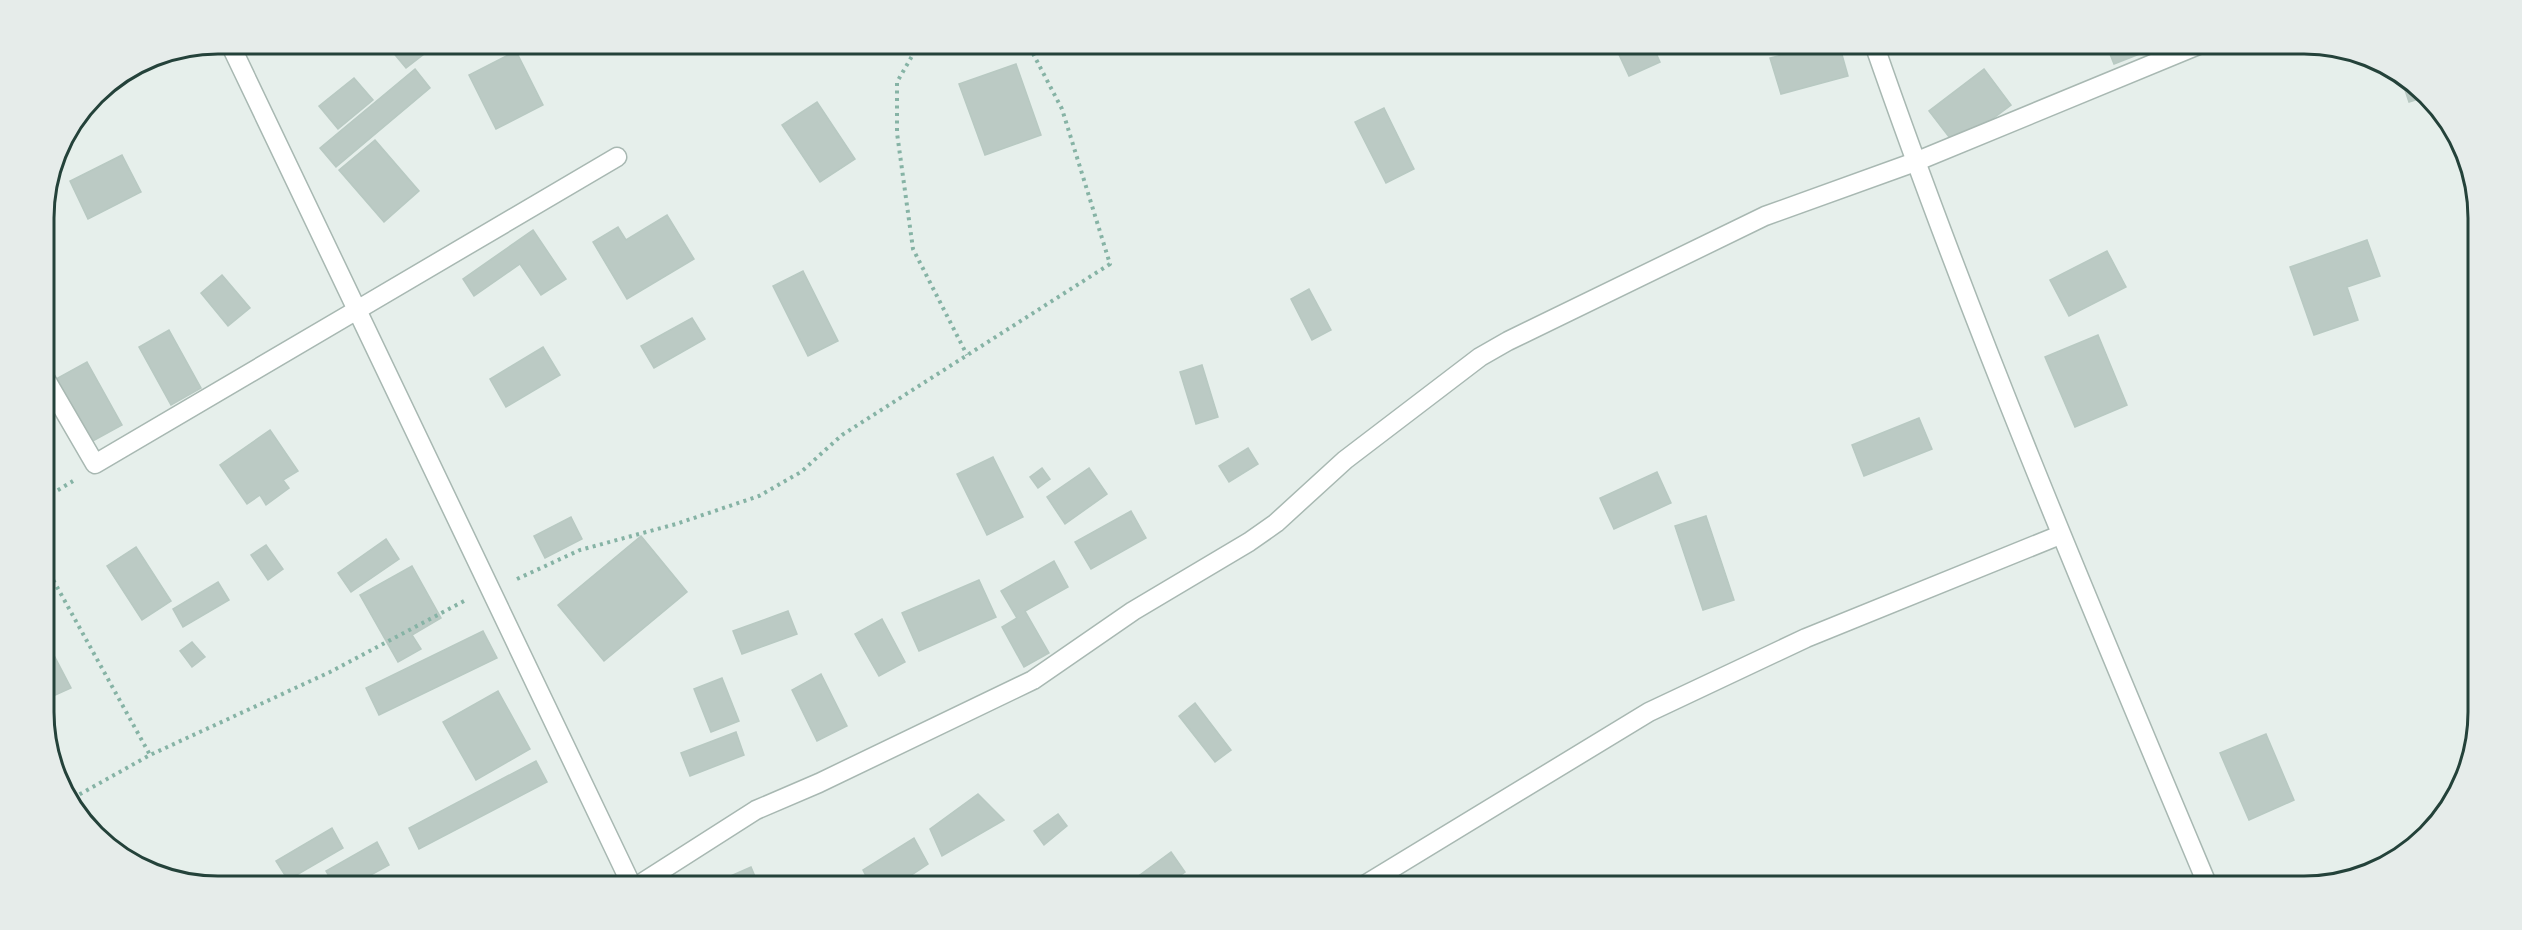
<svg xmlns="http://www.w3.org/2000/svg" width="2522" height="930" viewBox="0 0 2522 930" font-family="Cabin,sans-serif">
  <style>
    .building { fill: #bbcac4; stroke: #b8c9c2; stroke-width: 1.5 }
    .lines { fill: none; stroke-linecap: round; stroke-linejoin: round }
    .lane-casing { stroke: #a8b8b2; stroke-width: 21 }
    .street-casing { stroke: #a8b8b2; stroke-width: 21 }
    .path { stroke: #86b3a5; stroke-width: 4; stroke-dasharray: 3 4.5; stroke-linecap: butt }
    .lane { stroke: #fff; stroke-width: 18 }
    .street { stroke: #fff; stroke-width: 18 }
    .rim { fill: none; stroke: #24423a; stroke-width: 3 }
  </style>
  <rect width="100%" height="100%" fill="#e6efeb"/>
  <g class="building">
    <polygon points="386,44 437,44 406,68"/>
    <polygon points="1614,44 1652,44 1660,62 1629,76"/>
    <polygon points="1824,44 1839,44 1848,76 1781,94 1770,58"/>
    <polygon points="2106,44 2165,44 2114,64"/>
    <polygon points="516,51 543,105 496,129 469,75"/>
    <polygon points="1016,64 1041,135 985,155 959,84"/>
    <polygon points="415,69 430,88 336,167 320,148"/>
    <polygon points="1984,69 2011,105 1956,146 1929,111"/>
    <polygon points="354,78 373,100 338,129 319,106"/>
    <polygon points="2402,81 2425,97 2409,102"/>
    <polygon points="101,89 107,98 80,116"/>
    <polygon points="817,102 855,159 820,182 782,125"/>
    <polygon points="1384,108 1414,169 1386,183 1355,122"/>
    <polygon points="375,140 419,191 384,222 339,170"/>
    <polygon points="122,155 141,192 88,219 70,181"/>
    <polygon points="667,215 694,259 627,299 593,242 618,227 626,240"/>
    <polygon points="533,230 566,279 541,295 520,264 474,296 463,279"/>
    <polygon points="2367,240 2380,276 2347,287 2358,320 2314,335 2290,267"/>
    <polygon points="2107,251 2126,287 2069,316 2050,280"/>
    <polygon points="803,271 838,341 808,356 773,286"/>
    <polygon points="222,275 250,308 228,326 201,293"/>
    <polygon points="1309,289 1331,330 1312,340 1291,299"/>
    <polygon points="692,318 705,339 654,368 641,346"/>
    <polygon points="169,330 201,388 171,405 139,347"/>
    <polygon points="2098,335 2127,405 2075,427 2045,357"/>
    <polygon points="543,347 560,375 506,407 490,379"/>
    <polygon points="87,362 122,425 91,442 56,379"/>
    <polygon points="1202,365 1218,417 1196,424 1180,372"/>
    <polygon points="1919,418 1932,449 1864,476 1852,445"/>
    <polygon points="270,430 298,471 283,480 289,488 266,505 260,495 247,504 220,465"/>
    <polygon points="1248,448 1258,464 1229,482 1219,466"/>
    <polygon points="993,457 1023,517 987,535 957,474"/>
    <polygon points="1042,468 1050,479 1038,488 1030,477"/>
    <polygon points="1089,468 1107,494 1065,524 1047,497"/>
    <polygon points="1657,472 1671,503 1614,529 1600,498"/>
    <polygon points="1131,511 1146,538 1091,569 1075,542"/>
    <polygon points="1706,516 1734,600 1703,610 1675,526"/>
    <polygon points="571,517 582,539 545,558 534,536"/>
    <polygon points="641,536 687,592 604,661 558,605"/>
    <polygon points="386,539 399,559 351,592 338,573"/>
    <polygon points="266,545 283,569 268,580 251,555"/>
    <polygon points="136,547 171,601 142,620 107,566"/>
    <polygon points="1054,561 1068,587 1025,611 1049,653 1024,667 1002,627 1017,618 1001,591"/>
    <polygon points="412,566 441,618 412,635 421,649 398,662 360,595"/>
    <polygon points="979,580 996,617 919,651 902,613"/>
    <polygon points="218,582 229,600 183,627 173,609"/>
    <polygon points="788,611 797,634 742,654 733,631"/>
    <polygon points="882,619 905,662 879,676 855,634"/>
    <polygon points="483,631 497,658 379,715 366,688"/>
    <polygon points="46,640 71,688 53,696 46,681"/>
    <polygon points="192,642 205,657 192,667 180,651"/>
    <polygon points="821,674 847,726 817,741 792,690"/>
    <polygon points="722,678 739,721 711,732 694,689"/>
    <polygon points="498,691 530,749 476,780 443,722"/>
    <polygon points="1195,703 1231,750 1215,762 1179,716"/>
    <polygon points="736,732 744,755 690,776 681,753"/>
    <polygon points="2266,734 2294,800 2249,820 2220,753"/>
    <polygon points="536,761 547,782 419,849 409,828"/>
    <polygon points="978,794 1004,820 942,856 930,829"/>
    <polygon points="1058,814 1067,826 1044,845 1034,831"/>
    <polygon points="332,828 343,848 288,880 276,861"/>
    <polygon points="914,838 928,864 895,886 871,886 863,870"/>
    <polygon points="377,842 389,865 351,886 335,886 326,871"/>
    <polygon points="1171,852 1185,872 1165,886 1125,886"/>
    <polygon points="751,867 759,886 711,886 710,885"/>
    <polygon points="415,880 418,886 403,886"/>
  </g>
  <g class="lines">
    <g class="lane-casing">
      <polyline id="lane" points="45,378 95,464 357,310"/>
    </g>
    <g class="street-casing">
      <g id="street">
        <polyline points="230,44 632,886"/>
        <path d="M 1874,44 C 1973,329 2091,608 2208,886"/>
        <polyline points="357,310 617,157"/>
        <polyline points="637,886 756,810 819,783 1033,680 1133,611 1249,542 1276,523 1345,460 1480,357 1508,341 1765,216 1915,162 2201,44"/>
        <polyline points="1363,886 1649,712 1806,638 2060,535"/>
      </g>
    </g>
    <g class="path">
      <polyline points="919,44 897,82 897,133 913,249 967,355"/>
      <polyline points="45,498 73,481"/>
      <polyline points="46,567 150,755"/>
      <polyline points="517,579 580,550 676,524 759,496 801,472 842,435 1110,264 1062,109 1028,44"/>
      <polyline points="73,798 150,755 330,672 466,600"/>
    </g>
    <use href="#lane" class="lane"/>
    <use href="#street" class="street"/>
  </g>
  <path d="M0 0H2522V930H0ZM218 54H2304A164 164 0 0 1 2468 218V712A164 164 0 0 1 2304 876H218A164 164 0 0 1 54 712V218A164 164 0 0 1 218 54Z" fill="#e6ecea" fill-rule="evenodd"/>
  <path class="rim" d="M218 54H2304A164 164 0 0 1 2468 218V712A164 164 0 0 1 2304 876H218A164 164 0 0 1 54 712V218A164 164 0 0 1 218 54Z"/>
</svg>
